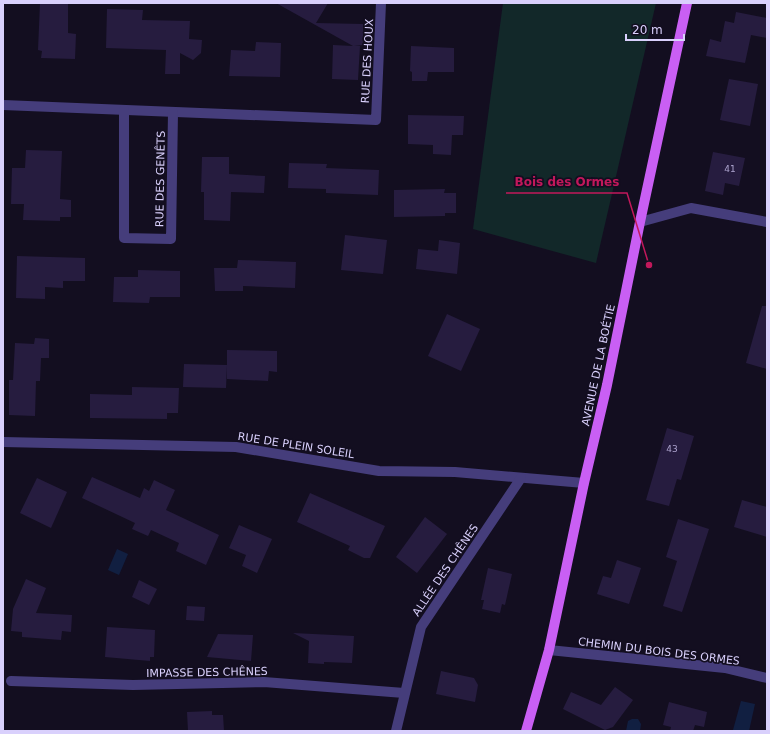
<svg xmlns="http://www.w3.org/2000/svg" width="770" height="734" viewBox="0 0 770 734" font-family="'DejaVu Sans',sans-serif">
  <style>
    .green { fill: #122829 }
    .water { fill: #111f41 }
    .building { fill: #261c3f }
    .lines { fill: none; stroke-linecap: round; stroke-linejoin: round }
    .minor { stroke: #453d7b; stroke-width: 10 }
    .major { stroke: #c95ff4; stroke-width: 10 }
    .labels { text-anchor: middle; stroke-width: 3.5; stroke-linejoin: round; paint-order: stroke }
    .number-label { font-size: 9px; fill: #aca3cd }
    .street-label { font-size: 11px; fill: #d9d0fc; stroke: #130e20 }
    .leader { fill: none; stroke: #c2185b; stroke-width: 1.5 }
    .callout-dot { fill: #c2185b; stroke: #130e20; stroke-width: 1.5 }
    .callout-label { font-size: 12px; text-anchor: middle; font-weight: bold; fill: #c2185b; stroke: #130e20; stroke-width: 3.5; stroke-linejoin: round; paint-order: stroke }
  </style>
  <rect width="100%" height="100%" fill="#130e20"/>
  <polygon class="green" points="503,3 656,3 596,263 473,229"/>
  <g class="water">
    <polygon points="117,549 128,554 119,575 108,570"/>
    <polygon points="741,701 755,704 749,731 733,730"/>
    <polygon points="632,719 638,719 641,724 640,731 626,731 628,721"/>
  </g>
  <g class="building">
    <polygon points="40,3 68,3 68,33 76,34 75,59 41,58 42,51 38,50"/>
    <polygon points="276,3 328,3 316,23 363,24 363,45 354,46 360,46 358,80 332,79 333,45 353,46"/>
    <polygon points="107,9 143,10 142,20 190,21 189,39 202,40 201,53 193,60 180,53 180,74 165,74 166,50 106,48"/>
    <polygon points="736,12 767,18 767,38 751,35 745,63 706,56 710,39 721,42 725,21 734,23"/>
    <polygon points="256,42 281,43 280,77 229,76 231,50 255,51"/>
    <polygon points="411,46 454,48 454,72 428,72 427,81 412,81 412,72 410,71"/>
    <polygon points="729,79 758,84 750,126 720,120"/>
    <polygon points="408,115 464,116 463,135 452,135 451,155 433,154 433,145 408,144"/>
    <polygon points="26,150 62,151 60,199 71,200 71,217 60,217 60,221 23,220 24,204 11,204 12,168 25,168"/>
    <polygon points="713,152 745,158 739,186 725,183 723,195 705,191"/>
    <polygon points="202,157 229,157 229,174 265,176 264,193 231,192 230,221 204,220 204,192 201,192"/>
    <polygon points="289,163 327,164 326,168 379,170 378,195 326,193 326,189 288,188"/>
    <polygon points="445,189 444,193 456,193 456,213 445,213 445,216 394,217 394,190"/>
    <polygon points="345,235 387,240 383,274 341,270"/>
    <polygon points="439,240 460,243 457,274 416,269 418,249 438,251"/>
    <polygon points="17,256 85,258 85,281 63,281 63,288 45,287 45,299 16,298"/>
    <polygon points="238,260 296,262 295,288 243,286 243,291 215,291 214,268 237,268"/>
    <polygon points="138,270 180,271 180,297 150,297 149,303 113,302 114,277 138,277"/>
    <polygon points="762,306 767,306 767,369 746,363"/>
    <polygon points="447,314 480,329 461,371 428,356"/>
    <polygon points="35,338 49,339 49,358 41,358 40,381 36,381 35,416 9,415 9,380 13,380 15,343 34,344"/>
    <polygon points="227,350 277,351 277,372 269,371 268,381 227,379"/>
    <polygon points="184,364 227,365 226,388 183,387"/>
    <polygon points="132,387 179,388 178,413 167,413 167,419 90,418 90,394 132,395"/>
    <polygon points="667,428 694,436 681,480 677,479 669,506 646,500"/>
    <polygon points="92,477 140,498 144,488 149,491 154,480 175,490 166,510 219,535 206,565 176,551 179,543 151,530 148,536 132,529 135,523 82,498"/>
    <polygon points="37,478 67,492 51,528 20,513"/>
    <polygon points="310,493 385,526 370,558 364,558 348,550 350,546 297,522"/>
    <polygon points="742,500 767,507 767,537 734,527"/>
    <polygon points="425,517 447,534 417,573 396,557"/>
    <polygon points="678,519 709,529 682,612 663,606 677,561 666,557"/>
    <polygon points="239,525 272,539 257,573 242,566 246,555 229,548"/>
    <polygon points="617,560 641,568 629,604 597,594 603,576 611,578"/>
    <polygon points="488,568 512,574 505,605 502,604 500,613 482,609 484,600 481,600"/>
    <polygon points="26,579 46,588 36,613 72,615 71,632 62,631 61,640 22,637 22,632 11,631 13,609"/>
    <polygon points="139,580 157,589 149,605 132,597"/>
    <polygon points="187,606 205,607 204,621 186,620"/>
    <polygon points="107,627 155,630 154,657 150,657 150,661 105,657"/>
    <polygon points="293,633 354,636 352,663 324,662 324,664 308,663 309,641"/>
    <polygon points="218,634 253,635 251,661 207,657"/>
    <polygon points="441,671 474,678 478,685 475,702 436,694"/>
    <polygon points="615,687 633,700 613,727 605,730 563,709 571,692 601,705"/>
    <polygon points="669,702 707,712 704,727 695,725 693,731 670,731 671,727 663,725"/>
    <polygon points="212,711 212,715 223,715 224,731 188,731 187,712"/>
  </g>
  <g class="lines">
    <g class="minor">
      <polyline points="3,105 376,120 381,3"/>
      <polyline points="124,110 124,238 171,239 173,112"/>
      <polyline points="640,222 691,208 767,222"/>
      <polyline points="3,442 236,447 379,471 455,472 584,483"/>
      <polyline points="549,650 725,668 767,678"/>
      <polyline points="11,681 133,685 264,682 404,693"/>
      <polyline points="396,731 421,627 521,478"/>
    </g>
    <polyline class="major" points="526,731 549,650 584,483 607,385 640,222 687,3"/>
  </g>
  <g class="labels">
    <g class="number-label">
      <text x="730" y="172">41</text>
      <text x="672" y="452">43</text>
    </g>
    <g class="street-label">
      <text transform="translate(367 61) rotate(-87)" y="4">RUE DES HOUX</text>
      <text transform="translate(160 179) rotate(-89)" y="4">RUE DES GENÊTS</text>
      <text transform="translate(598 365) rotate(-78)" y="4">AVENUE DE LA BOÉTIE</text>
      <text transform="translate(296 445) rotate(9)" y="4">RUE DE PLEIN SOLEIL</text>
      <text transform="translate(445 570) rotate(-56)" y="4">ALLÉE DES CHÊNES</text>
      <text transform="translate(659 651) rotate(7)" y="4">CHEMIN DU BOIS DES ORMES</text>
      <text transform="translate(207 672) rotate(-1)" y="4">IMPASSE DES CHÊNES</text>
    </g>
  </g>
  <path class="leader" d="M649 265L627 193H506"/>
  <circle class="callout-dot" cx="649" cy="265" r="4"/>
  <g class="callout-label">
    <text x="567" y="186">Bois des Ormes</text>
  </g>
  <rect width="770" height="734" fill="none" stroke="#d9d0fc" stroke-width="8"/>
  <path d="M626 34v6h58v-6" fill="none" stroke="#d9d0fc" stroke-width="2"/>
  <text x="632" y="34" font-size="12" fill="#d9d0fc" stroke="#130e20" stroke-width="3" paint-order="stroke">20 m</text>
</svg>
